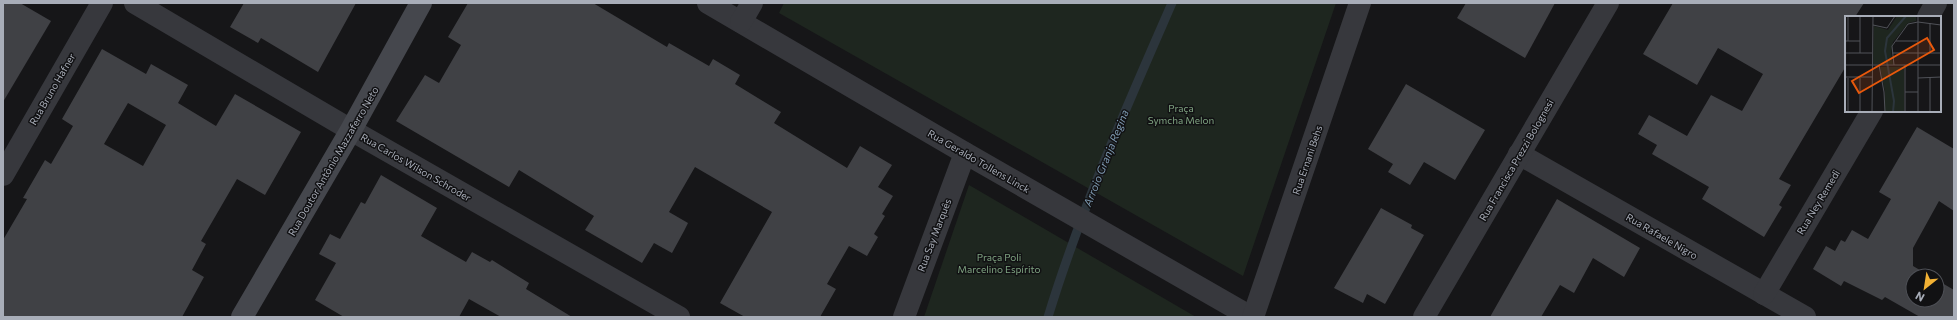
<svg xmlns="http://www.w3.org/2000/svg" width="1957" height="320" viewBox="0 0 1957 320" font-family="Commissioner,sans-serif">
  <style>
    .green { fill: #1e261f }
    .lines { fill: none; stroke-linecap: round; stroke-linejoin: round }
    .stream { stroke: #2c353c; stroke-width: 9 }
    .building { fill: #404145; fill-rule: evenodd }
    .street { stroke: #37383d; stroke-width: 22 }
    .secondary { stroke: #45474d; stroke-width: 22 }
    .labels { text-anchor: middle; stroke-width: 3; stroke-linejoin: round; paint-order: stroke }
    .street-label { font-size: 10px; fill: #a8adb8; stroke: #111113 }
    .park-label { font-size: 10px; fill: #7fa381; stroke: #111113 }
    .water-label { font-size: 11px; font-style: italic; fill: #7f9bb3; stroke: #111113 }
    .inset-river { fill: none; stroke: #2c353c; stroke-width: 2 }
    .inset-road { fill: none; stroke: #505258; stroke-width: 1 }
    .view { fill: #e8590c; fill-opacity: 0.15; stroke: #e8590c; stroke-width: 2 }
    .inset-edge { fill: none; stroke: #a8adb8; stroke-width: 2 }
  </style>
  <rect width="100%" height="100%" fill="#161618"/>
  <g class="green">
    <polygon points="784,3 1336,3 1243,276 779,13"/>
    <polygon points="969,185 1196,317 924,317"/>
  </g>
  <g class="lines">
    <path class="stream" d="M 1048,317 C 1081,209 1127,106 1172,3"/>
  </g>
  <g class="building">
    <polygon points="3,3 20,3 51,21 3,102"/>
    <polygon points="244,3 356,3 318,72 261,38 258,43 230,27"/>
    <polygon points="468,3 593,3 667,47 669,43 709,66 713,59 740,75 735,84 781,112 774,123 847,168 860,146 892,165 878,187 893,196 882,214 885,216 874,234 878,237 867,256 849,246 827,284 836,289 820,317 745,317 720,303 772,212 695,167 669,212 688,223 684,231 672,253 654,243 642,263 585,230 594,216 519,170 509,187 396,121 425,75 439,83 461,45 448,37"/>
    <polygon points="1466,3 1555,3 1525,58 1457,18"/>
    <polygon points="1673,3 1864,3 1855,17 1846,17 1846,66 1779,179 1791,185 1779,205 1782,207 1764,237 1702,199 1709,187 1652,154 1657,145 1638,134 1649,115 1687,136 1711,95 1742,111 1763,74 1718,48 1697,85 1643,54"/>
    <path d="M 102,49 L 146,74 L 151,64 L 188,85 L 178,103 L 216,126 L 235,94 L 301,132 L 265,195 L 237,179 L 201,241 L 206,244 L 192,270 L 204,277 L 182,317 L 3,317 L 3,240 L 27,199 L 23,198 L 45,160 L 51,164 L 73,126 L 62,119 ZM 128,103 L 166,125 L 143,166 L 104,144 Z"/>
    <polygon points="1406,84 1485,130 1455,180 1424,162 1410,185 1388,172 1393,164 1368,149"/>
    <polygon points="1917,127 1954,149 1954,211 1939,201 1913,248 1913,266 1930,276 1913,276 1913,300 1937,300 1937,280 1954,290 1954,317 1920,317 1885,297 1882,300 1844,281 1841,286 1813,269 1826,246 1835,251 1841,240 1845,242 1852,230 1868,239 1891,199 1879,192"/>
    <polygon points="381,175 437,208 421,236 466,262 472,252 490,262 492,260 529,283 526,289 572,317 501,317 469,299 459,317 344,317 315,300 336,263 319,254 330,234 340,239 361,202 365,204"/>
    <polygon points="1557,199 1640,248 1624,277 1593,258 1574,293 1560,285 1541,317 1490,317"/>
    <polygon points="1381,208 1412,225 1411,228 1424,235 1385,304 1367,294 1363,303 1334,288"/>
  </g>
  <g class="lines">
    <g class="street">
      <polyline points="135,3 351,130 679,317"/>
      <polyline points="708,3 965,153 1251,317"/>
      <polyline points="1928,17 1936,3"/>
      <polyline points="741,22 752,3"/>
      <polyline points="1519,154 1805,317"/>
      <polyline points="3,175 102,3"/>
      <polyline points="1764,294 1872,111"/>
      <polyline points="904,317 965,153"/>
      <polyline points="1253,317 1360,3"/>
      <polyline points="1424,317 1608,3"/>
    </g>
    <polyline class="secondary" points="242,317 351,130 421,3"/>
  </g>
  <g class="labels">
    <g class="street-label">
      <text transform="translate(52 89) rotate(-60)" y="4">Rua Bruno Hafner</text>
      <text transform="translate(1307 160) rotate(-71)" y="4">Rua Ernani Behs</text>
      <text transform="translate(1516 160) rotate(-60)" y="4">Rua Francisca Prezzi Bolognesi</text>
      <text transform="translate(333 161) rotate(-60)" y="4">Rua Doutor Antônio Mazzaferro Neto</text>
      <text transform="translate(979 161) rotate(30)" y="4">Rua Geraldo Tollens Linck</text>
      <text transform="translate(416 167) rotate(30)" y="4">Rua Carlos Wilson Schroder</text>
      <text transform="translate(1818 202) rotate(-59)" y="4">Rua Ney Remedi</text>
      <text transform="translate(934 235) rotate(-69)" y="4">Rua Say Marquês</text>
      <text transform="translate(1662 236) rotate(30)" y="4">Rua Rafaele Nigro</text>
    </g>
    <g class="park-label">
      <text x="1181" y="112">Praça<tspan x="1181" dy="12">Symcha Melon</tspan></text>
      <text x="999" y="261">Praça Poli<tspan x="999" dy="12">Marcelino Espírito</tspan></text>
    </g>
    <g class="water-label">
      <text transform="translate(1106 158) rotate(-68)" y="4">Arroio Granja Regina</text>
    </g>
  </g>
  <g transform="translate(1845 16)">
    <rect width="96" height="96" fill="#161618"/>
    <path d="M 52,0 L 71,0 L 71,5 L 63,7 L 48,26 L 46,37 L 48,48 L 28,48 L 29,10 L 43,14 ZM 35,51 L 59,51 L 59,96 L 40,96 L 40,76 Z" fill="#1e261f"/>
    <path class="inset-river" d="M 48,96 L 49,85 L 40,35 L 42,22 L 61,0"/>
    <path class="inset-road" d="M 3,0 L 3,25M 73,0 L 73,96M 85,7 L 85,37M 28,9 L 42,12 L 50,0M 0,25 L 15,25M 51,25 L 73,25M 0,37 L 27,37M 15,37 L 15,0M 47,37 L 96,37M 0,49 L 96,49M 34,49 L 39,76 L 40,96M 49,49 L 47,30 L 63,8 L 73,6 L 96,9M 0,61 L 28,61M 85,61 L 85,96M 73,62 L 96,61M 60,76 L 73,76M 3,96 L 3,62M 15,96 L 15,62M 27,96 L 28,0M 60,96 L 60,49"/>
    <path class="view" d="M 82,22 L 89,34 L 14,77 L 7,65 Z"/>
    <rect width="96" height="96" class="inset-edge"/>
  </g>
  <rect width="1957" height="320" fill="none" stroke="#a8adb8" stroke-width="8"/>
  <g transform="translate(1925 288) rotate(210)"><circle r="19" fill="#111113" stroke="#4d4f55"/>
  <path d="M0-3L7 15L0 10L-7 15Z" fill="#f2b134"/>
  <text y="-6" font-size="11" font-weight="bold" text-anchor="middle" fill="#a8adb8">N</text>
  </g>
</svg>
